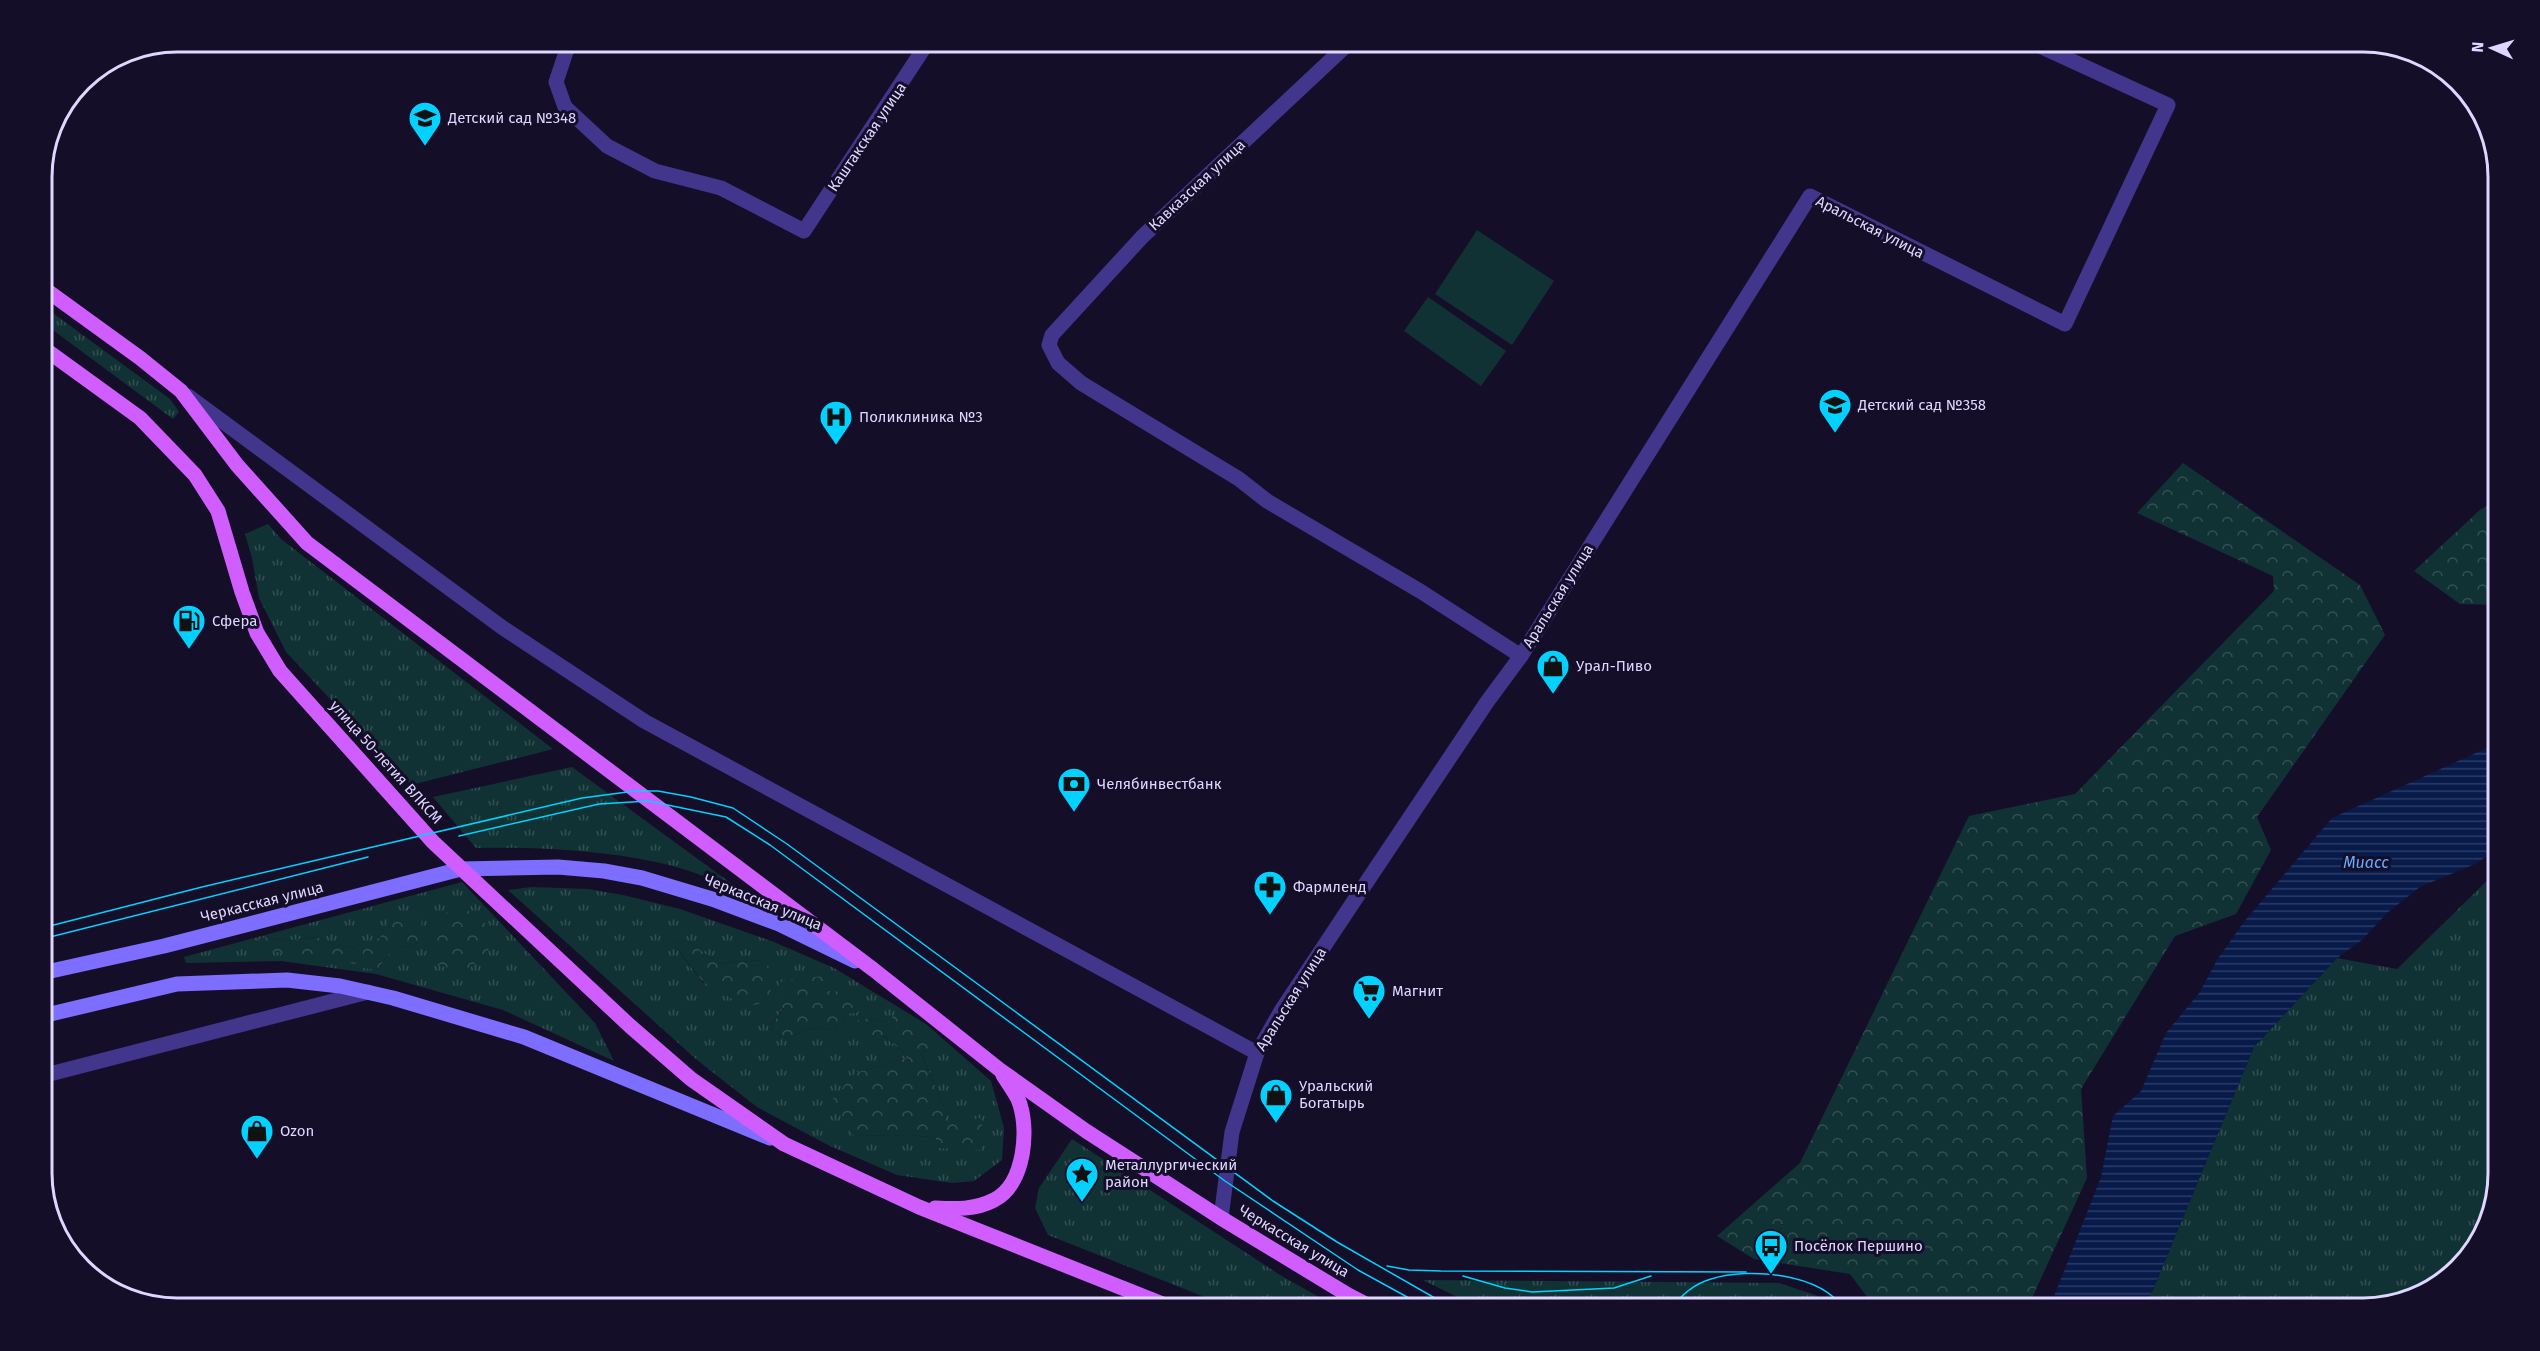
<svg xmlns="http://www.w3.org/2000/svg" width="2540" height="1351" viewBox="0 0 2540 1351" font-family="'Fira Sans',sans-serif">
  <style>
    .grass { fill: url(#grass-tufts); fill-rule: evenodd }
    .forest { fill: url(#forest-crowns) }
    .garden { fill: #113234 }
    .water { fill: url(#water-rules) }
    .lines { fill: none; stroke-linecap: round; stroke-linejoin: round }
    .street { stroke: #41368c; stroke-width: 15 }
    .secondary { stroke: #7e6eff; stroke-width: 15 }
    .primary { stroke: #d05eff; stroke-width: 15 }
    .tram { stroke: #03d1ff; stroke-width: 1.5 }
    .labels { text-anchor: middle; stroke-width: 6; stroke-linejoin: round; paint-order: stroke }
    .poi-label { font-size: 15px; fill: #dfd7ff; stroke: #150e29; text-anchor: start }
    .street-label { font-size: 15px; fill: #dfd7ff; stroke: #150e29 }
    .water-label { font-size: 16px; font-style: italic; fill: #65abff; stroke: #150e29 }
    .rim { fill: none; stroke: #dfd7ff; stroke-width: 3 }
  </style>
  <defs>
    <pattern id="grass-tufts" width="24" height="20" patternUnits="userSpaceOnUse" patternTransform="scale(1.5)"><rect width="24" height="20" fill="#113234"/><path d="M3 7l-1-3M5 7V3M7 7l1-3M15 17l-1-3M17 17v-4M19 17l1-3" fill="none" stroke="#334f52"/></pattern>
    <pattern id="forest-crowns" width="20" height="18" patternUnits="userSpaceOnUse" patternTransform="scale(1.5)"><rect width="20" height="18" fill="#113234"/><path d="M2 6a3 3 0 1 1 6 0M12 15a3 3 0 1 1 6 0" fill="none" stroke="#334f52"/></pattern>
    <pattern id="water-rules" width="6" height="5" patternUnits="userSpaceOnUse" patternTransform="scale(1.5)"><rect width="6" height="5" fill="#071a4a"/><path d="M0 2.5h6" fill="none" stroke="#2b3b65"/></pattern>
  </defs>
  <rect width="100%" height="100%" fill="#150e29"/>
  <g class="grass">
    <polygon points="42,305 170,399 179,412 173,419 42,322"/>
    <polygon points="268,524 281,539 553,749 411,785 286,652 259,598 252,558 245,534"/>
    <path d="M 572,767 L 736,887 C 710,879 683,867 656,862 C 597,850 536,847 476,848 L 433,797 Z"/>
    <polygon points="2498,870 2498,1174 2484,1234 2431,1291 2363,1309 2141,1309 2152,1292 2254,1047 2337,958 2397,969"/>
    <path d="M 462,882 L 595,1023 L 614,1061 L 503,1010 L 376,974 L 281,961 L 186,963 L 184,957 ZM 265,937 L 286,941 L 317,937 L 335,945 L 357,948 L 251,948 ZM 380,938 L 419,943 L 392,950 L 377,970 Z"/>
    <path d="M 532,887 L 588,889 L 623,895 L 680,909 L 774,942 L 834,968 L 926,1024 L 991,1081 L 1004,1128 L 1002,1160 L 974,1181 L 952,1183 L 897,1175 L 828,1145 L 757,1107 L 697,1060 L 508,890 ZM 688,941 L 719,964 L 759,960 L 703,983 L 674,944 ZM 784,1008 L 858,1012 L 845,1014 L 839,1031 L 813,1028 L 785,1038 L 768,1028 ZM 862,1018 L 888,1022 L 937,1042 L 921,1053 L 945,1109 L 945,1126 L 936,1148 L 937,1138 L 912,1135 L 855,1136 L 855,1073 L 909,1057 Z"/>
    <polygon points="1072,1139 1280,1275 1340,1309 1235,1309 1048,1235 1035,1208 1039,1188"/>
    <polygon points="1423,1280 1779,1283 1818,1296 1828,1309 1481,1309"/>
  </g>
  <g class="forest">
    <polygon points="2183,463 2360,585 2385,635 2257,817 2271,850 2236,914 2175,936 2081,1089 2087,1178 2027,1309 1876,1309 1850,1274 1754,1259 1717,1236 1800,1163 1969,816 2075,794 2274,591 2273,576 2137,513"/>
    <polygon points="2498,501 2498,605 2460,604 2414,571 2481,509"/>
    <polygon points="459,906 484,919 491,947 467,971 434,965 433,920"/>
    <polygon points="411,913 422,919 419,943 392,950 377,970 362,968 363,943 380,938 392,916"/>
    <polygon points="265,937 286,941 317,937 335,945 357,948 360,954 356,964 251,948 247,944"/>
    <polygon points="688,941 719,964 759,960 773,972 769,1001 746,1007 703,982 674,944"/>
    <polygon points="830,975 835,978 828,991 855,993 858,1012 845,1014 839,1031 813,1028 785,1038 768,1028 784,1009 777,1001 779,982"/>
    <polygon points="897,1012 919,1022 938,1042 921,1053 945,1109 945,1125 980,1118 985,1135 981,1150 936,1148 936,1138 912,1135 854,1136 832,1100 855,1073 909,1057 883,1035 860,1044 849,1027 862,1018 888,1022"/>
  </g>
  <g class="garden">
    <polygon points="1477,230 1554,281 1512,345 1435,294"/>
    <polygon points="1428,297 1506,351 1481,386 1404,331"/>
  </g>
  <polygon class="water" points="2498,743 2498,849 2475,864 2420,887 2387,913 2362,940 2337,958 2254,1047 2152,1292 2141,1309 2049,1309 2101,1177 2113,1116 2141,1091 2166,1033 2200,992 2217,960 2243,923 2332,818"/>
  <g class="lines">
    <g class="street">
      <polyline points="572,42 566,52 556,82 565,107 607,146 655,171 721,188 804,231 928,42"/>
      <polyline points="1350,42 1142,237 1052,335 1049,345 1058,363 1081,383 1239,479 1267,501 1420,591 1521,656"/>
      <polyline points="188,396 503,628 644,721 1257,1053"/>
      <polyline points="42,1076 368,992"/>
      <polyline points="1221,1218 1232,1132 1257,1053 1281,1011 1360,892 1487,702 1521,656 1810,196 2065,324 2168,105 2031,42"/>
    </g>
    <g class="secondary">
      <polyline points="42,973 164,946 461,869 558,867 604,871 642,878 712,899 779,924 855,961"/>
      <polyline points="42,1016 177,984 287,980 340,986 393,998 524,1037 770,1138"/>
    </g>
    <g class="primary">
      <polyline points="42,287 140,358 181,391 237,465 307,543 874,970 1000,1070 1086,1131 1221,1218 1348,1295 1375,1309"/>
      <polyline points="42,347 140,418 195,475 218,511 242,592 257,633 280,671 433,842 630,1026 691,1079 784,1144 919,1207 1175,1309"/>
      <path d="M 935,1208 C 955,1209 975,1210 994,1200 C 1025,1185 1030,1127 1018,1099 C 1014,1091 1008,1083 1003,1075"/>
    </g>
    <g class="tram">
      <polyline points="459,836 599,804 648,801 726,817 770,845 1225,1181 1358,1270 1429,1309"/>
      <polyline points="42,928 202,887 582,798 635,791 658,791 691,797 733,808 787,844 1273,1201 1337,1242 1454,1309"/>
      <polyline points="42,939 368,857"/>
      <polyline points="1387,1266 1409,1270 1441,1271 1746,1272"/>
      <polyline points="1463,1276 1505,1288 1532,1292 1614,1288 1651,1276"/>
      <path d="M 1671,1309 C 1681,1295 1694,1284 1711,1279 C 1750,1267 1820,1273 1844,1309"/>
    </g>
  </g>
  <defs>
    <g id="school-pin" transform="scale(1.725)"><path d="M0 17L-7.5 6A9.5 9.5 0 1 1 7.5 6Z" fill="#03d1ff" stroke="#150e29"/><path d="M0-5L7-2L0 1L-7-2ZM-4 1L0 2.5L4 1V4Q0 6-4 4Z" fill="#111"/></g>
    <g id="hospital-pin" transform="scale(1.725)"><path d="M0 17L-7.5 6A9.5 9.5 0 1 1 7.5 6Z" fill="#03d1ff" stroke="#150e29"/><path d="M-5-5h3v3.5h4V-5h3V5h-3V1.5h-4V5h-3Z" fill="#111"/></g>
    <g id="fuel-pin" transform="scale(1.725)"><path d="M0 17L-7.5 6A9.5 9.5 0 1 1 7.5 6Z" fill="#03d1ff" stroke="#150e29"/><path d="M-5.5-6h7V0h2V4h1.3V-2.5L3-4.5l.8-.8L6-3V5H2.5V1h-1V6h-7ZM-4.2-4.7v3.2H.2V-4.7Z" fill="#111"/></g>
    <g id="shop-pin" transform="scale(1.725)"><path d="M0 17L-7.5 6A9.5 9.5 0 1 1 7.5 6Z" fill="#03d1ff" stroke="#150e29"/><path d="M-5-2.5h2.3a2.7 3.5 0 0 1 5.4 0H5L5.5 6h-11ZM-1.5-2.5h3a1.5 2.3 0 0 0-3 0Z" fill="#111"/></g>
    <g id="bank-pin" transform="scale(1.725)"><path d="M0 17L-7.5 6A9.5 9.5 0 1 1 7.5 6Z" fill="#03d1ff" stroke="#150e29"/><path d="M-6-4H6V4H-6ZM0-2.3a2.3 2.3 0 1 0 0 4.6a2.3 2.3 0 1 0 0-4.6Z" fill="#111"/></g>
    <g id="pharmacy-pin" transform="scale(1.725)"><path d="M0 17L-7.5 6A9.5 9.5 0 1 1 7.5 6Z" fill="#03d1ff" stroke="#150e29"/><path d="M-2-6h4v4h4v4h-4v4h-4v-4h-4v-4h4Z" fill="#111"/></g>
    <g id="supermarket-pin" transform="scale(1.725)"><path d="M0 17L-7.5 6A9.5 9.5 0 1 1 7.5 6Z" fill="#03d1ff" stroke="#150e29"/><path d="M-6-5.5h2.5l.6 2H6L4.5 2H-2.5L-4.4-4H-6ZM-1.5 3.2a1.3 1.3 0 1 0 .1 0ZM3 3.2a1.3 1.3 0 1 0 .1 0Z" fill="#111"/></g>
    <g id="sight-pin" transform="scale(1.725)"><path d="M0 17L-7.5 6A9.5 9.5 0 1 1 7.5 6Z" fill="#03d1ff" stroke="#150e29"/><path d="M0-6L1.8-2.2L6-1.7L2.9 1.2L3.7 5.4L0 3.3L-3.7 5.4L-2.9 1.2L-6-1.7L-1.8-2.2Z" fill="#111"/></g>
    <g id="bus-pin" transform="scale(1.725)"><path d="M0 17L-7.5 6A9.5 9.5 0 1 1 7.5 6Z" fill="#03d1ff" stroke="#150e29"/><path d="M-5-6H5V4H4V6H2V4H-2V6H-4V4H-5ZM-3.5-4V0h7V-4ZM-3.5 1.2v1.5H-2V1.2ZM2 1.2v1.5H3.5V1.2Z" fill="#111"/></g>
  </defs>
  <g fill-rule="evenodd">
    <use href="#school-pin" x="425" y="118"/>
    <use href="#school-pin" x="1835" y="405"/>
    <use href="#hospital-pin" x="836" y="417"/>
    <use href="#fuel-pin" x="189" y="621"/>
    <use href="#shop-pin" x="1553" y="666"/>
    <use href="#bank-pin" x="1074" y="784"/>
    <use href="#pharmacy-pin" x="1270" y="887"/>
    <use href="#supermarket-pin" x="1369" y="991"/>
    <use href="#shop-pin" x="1276" y="1095"/>
    <use href="#shop-pin" x="257" y="1131"/>
    <use href="#sight-pin" x="1082" y="1174"/>
    <use href="#bus-pin" x="1771" y="1246"/>
  </g>
  <g class="labels">
    <g class="poi-label">
      <text x="448" y="123">Детский сад №348</text>
      <text x="1858" y="410">Детский сад №358</text>
      <text x="859" y="422">Поликлиника №3</text>
      <text x="212" y="626">Сфера</text>
      <text x="1576" y="671">Урал-Пиво</text>
      <text x="1097" y="789">Челябинвестбанк</text>
      <text x="1293" y="892">Фармленд</text>
      <text x="1392" y="996">Магнит</text>
      <text x="1299" y="1091">Уральский<tspan x="1299" dy="17">Богатырь</tspan></text>
      <text x="280" y="1136">Ozon</text>
      <text x="1105" y="1170">Металлургический<tspan x="1105" dy="17">район</tspan></text>
      <text x="1794" y="1251">Посёлок Першино</text>
    </g>
    <g class="street-label">
      <text transform="translate(867 137) rotate(-56)" y="5">Каштакская улица</text>
      <text transform="translate(1197 185) rotate(-43)" y="5">Кавказская улица</text>
      <text transform="translate(1870 227) rotate(27)" y="5">Аральская улица</text>
      <text transform="translate(1558 596) rotate(-58)" y="5">Аральская улица</text>
      <text transform="translate(386 762) rotate(48)" y="5">улица 50-летия ВЛКСМ</text>
      <text transform="translate(262 902) rotate(-14)" y="5">Черкасская улица</text>
      <text transform="translate(763 902) rotate(22)" y="5">Черкасская улица</text>
      <text transform="translate(1291 999) rotate(-58)" y="5">Аральская улица</text>
      <text transform="translate(1294 1241) rotate(31)" y="5">Черкасская улица</text>
    </g>
    <g class="water-label">
      <text x="2366" y="868">Миасс</text>
    </g>
  </g>
  <path d="M0 0H2540V1351H0ZM177 52H2363A125 125 0 0 1 2488 177V1173A125 125 0 0 1 2363 1298H177A125 125 0 0 1 52 1173V177A125 125 0 0 1 177 52Z" fill="#150e29" fill-rule="evenodd"/>
  <path class="rim" d="M177 52H2363A125 125 0 0 1 2488 177V1173A125 125 0 0 1 2363 1298H177A125 125 0 0 1 52 1173V177A125 125 0 0 1 177 52Z"/>
  <g transform="translate(2492 48) rotate(274)" stroke="#150e29" stroke-width="4.5" paint-order="stroke">
  <path d="M0-4.5L10 22L0 15L-10 22Z" fill="#dfd7ff"/>
  <text y="-9" font-size="16" font-weight="bold" text-anchor="middle" fill="#dfd7ff">N</text>
  </g>
</svg>
